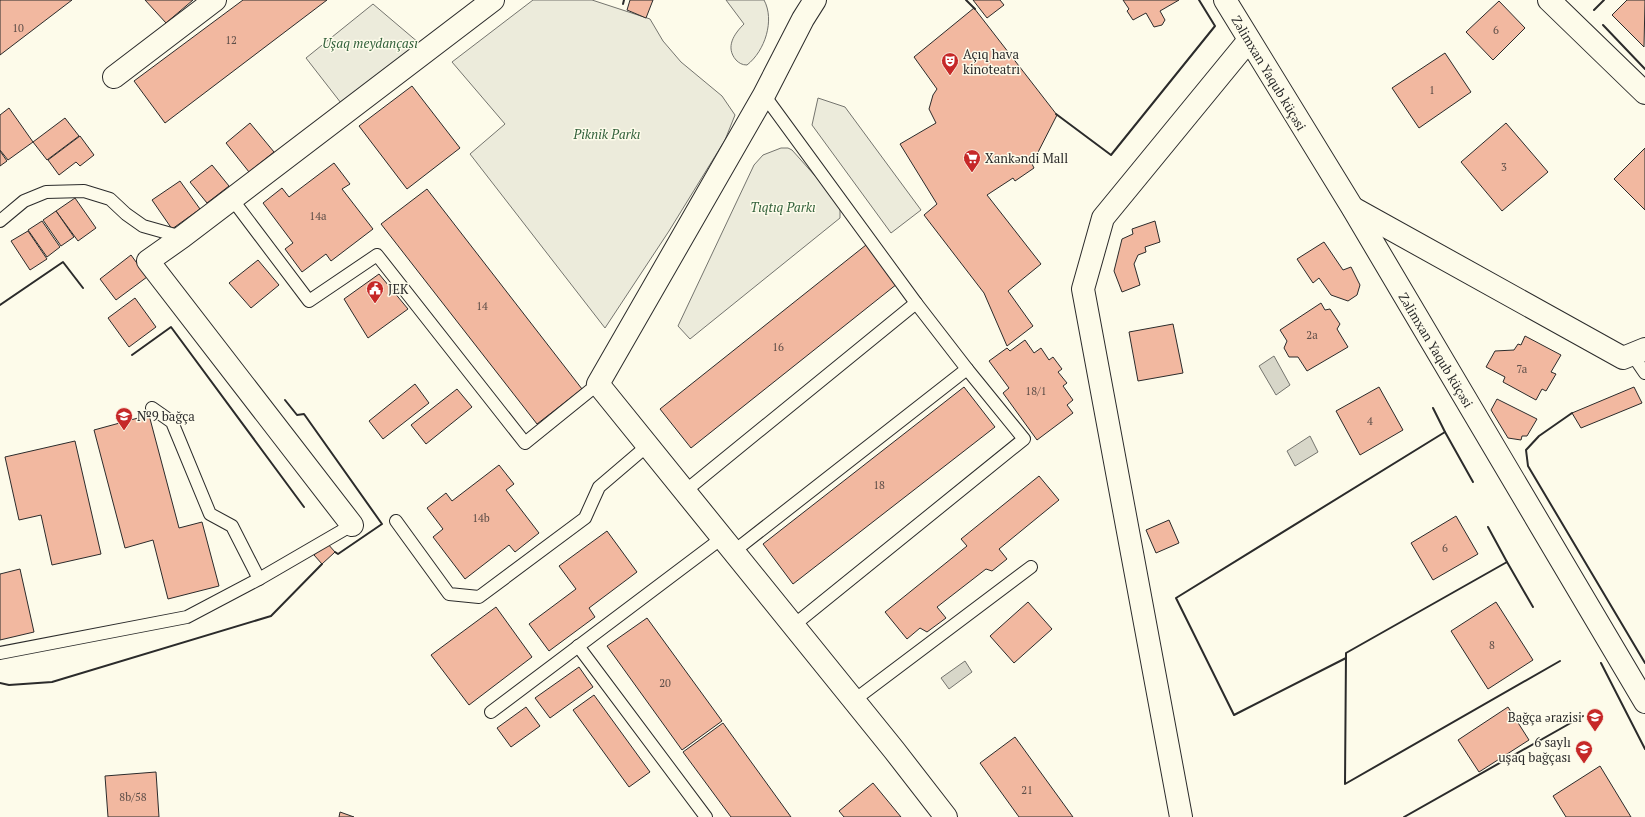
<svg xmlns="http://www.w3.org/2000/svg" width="1645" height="817" viewBox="0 0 1645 817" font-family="'PT Serif',serif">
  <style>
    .green { fill: #ecebdb; stroke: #74746e }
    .water { fill: #d8d7c9; stroke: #74746e }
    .building { fill: #f2b8a0; stroke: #2b2b2b }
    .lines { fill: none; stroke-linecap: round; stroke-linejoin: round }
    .service-casing { stroke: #2b2b2b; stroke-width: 14 }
    .minor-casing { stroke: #2b2b2b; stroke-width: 24 }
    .service { stroke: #fdfbea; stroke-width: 12 }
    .minor { stroke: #fdfbea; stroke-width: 22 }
    .wall { stroke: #2b2b2b; stroke-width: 2 }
    .labels { text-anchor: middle; stroke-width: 3; stroke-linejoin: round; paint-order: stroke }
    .number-label { font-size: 11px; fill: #5d4e48 }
    .park-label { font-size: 13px; font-style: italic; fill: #34623c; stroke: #fdfbea }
    .poi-label { font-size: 13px; fill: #2b2b2b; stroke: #fdfbea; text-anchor: start }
    .street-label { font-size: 13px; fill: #2b2b2b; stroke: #fdfbea }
  </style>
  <rect width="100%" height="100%" fill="#fdfbea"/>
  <g class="green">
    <polygon points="533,0 592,0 650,19 663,41 681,62 722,96 735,115 725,140 669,231 605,328 470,154 505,124 452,62"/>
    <path d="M 726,0 L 764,0 C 775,20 765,51 747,65 C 742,65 739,63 736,60 C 725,47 734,34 744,24 Z"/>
    <polygon points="373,4 419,43 341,103 306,58"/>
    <polygon points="818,98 845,107 921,210 891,233 812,125"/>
    <polygon points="781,148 788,148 792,150 833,196 840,208 840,218 690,339 678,326 754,165 763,155"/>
  </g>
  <g class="water">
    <polygon points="1274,356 1290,385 1276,395 1259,366"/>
    <polygon points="1310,436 1318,452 1295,466 1287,451"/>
    <polygon points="965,661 972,672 949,689 941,678"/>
  </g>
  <g class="building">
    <polygon points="0,0 72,0 0,55"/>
    <polygon points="145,0 193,0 166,23"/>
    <polygon points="243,0 327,0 165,123 134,81"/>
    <polygon points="630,0 653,0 646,18 627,10"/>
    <polygon points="973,0 1000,0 1004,5 987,18"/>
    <polygon points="1123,0 1179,0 1160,11 1165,20 1162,25 1154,27 1146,13 1133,20 1127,11 1129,9"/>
    <polygon points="1627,0 1645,0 1644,47 1612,15"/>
    <polygon points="1499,1 1525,28 1493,60 1466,32"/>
    <polygon points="974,8 1057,115 1032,164 1034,168 1015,181 1013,178 987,195 1041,264 1008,291 1033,326 1007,346 984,293 924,215 937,204 900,144 936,123 929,109 933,95 937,89 914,57"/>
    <polygon points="1445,53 1471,92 1419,128 1392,88"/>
    <polygon points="412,86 460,148 407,189 359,126"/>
    <polygon points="9,108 33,142 8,160 0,150 0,115"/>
    <polygon points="65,118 79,136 47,160 33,142"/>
    <polygon points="250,123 274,152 249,172 226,143"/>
    <polygon points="1506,123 1548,172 1502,211 1461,162"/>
    <polygon points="80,136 94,155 80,166 76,162 59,175 48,160"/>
    <polygon points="1645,148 1645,210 1614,179"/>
    <polygon points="0,151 7,161 0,166"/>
    <polygon points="334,163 350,184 342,189 373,229 331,261 326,254 302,272 285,249 293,243 263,203 282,188 289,197"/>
    <polygon points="212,165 229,186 207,203 190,182"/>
    <polygon points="180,181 200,209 172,229 152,200"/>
    <polygon points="427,189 582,389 537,424 381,224"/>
    <polygon points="75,198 96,228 78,241 56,211"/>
    <polygon points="56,211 74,237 61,246 43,220"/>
    <polygon points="42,221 60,247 47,257 28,230"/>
    <polygon points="1155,221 1160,242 1145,247 1146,252 1138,255 1134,264 1140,285 1122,292 1114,271 1122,239 1133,234 1132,229"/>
    <polygon points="28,231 47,259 30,270 11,241"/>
    <polygon points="1324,242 1343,270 1351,267 1360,285 1357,295 1348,301 1331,295 1319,278 1313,283 1297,259"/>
    <polygon points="866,245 897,284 691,448 660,409"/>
    <polygon points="131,255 147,277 116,300 100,279"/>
    <polygon points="258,260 279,285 251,308 229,283"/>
    <polygon points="379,274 408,309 368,338 344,299"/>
    <polygon points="135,298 156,327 129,347 108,318"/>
    <polygon points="1321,303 1325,310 1330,309 1340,324 1337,329 1348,347 1307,371 1298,357 1289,357 1284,348 1287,341 1280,330"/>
    <polygon points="1173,324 1183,373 1138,381 1129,332"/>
    <polygon points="1525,336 1561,355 1551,372 1556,374 1546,391 1542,389 1536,400 1503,382 1505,377 1486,367 1495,351 1514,350 1518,344 1521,345"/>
    <polygon points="1025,340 1034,353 1041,348 1049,360 1053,357 1062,369 1058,372 1067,383 1063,386 1073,400 1067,405 1073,413 1037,440 1003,393 1009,388 989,361 1007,348 1010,351"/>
    <polygon points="415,384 429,403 383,439 369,421"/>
    <polygon points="964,387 995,427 793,584 763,544"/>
    <polygon points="1379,387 1403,430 1360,455 1336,411"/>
    <polygon points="1634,387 1642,403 1581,428 1572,413"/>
    <polygon points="457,389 472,407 426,444 411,425"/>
    <polygon points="1497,399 1537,419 1527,436 1522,436 1521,440 1508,438 1491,410"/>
    <polygon points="149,415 179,528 202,522 219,586 168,599 153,540 125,548 94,430"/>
    <polygon points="75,441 101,554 52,565 41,515 19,520 5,457"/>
    <polygon points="499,465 514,484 506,490 539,533 515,552 509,545 465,579 433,537 443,529 427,508 446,493 452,501"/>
    <polygon points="1039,476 1059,500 999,549 1007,559 992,571 986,569 937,607 946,618 927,632 920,628 907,639 885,612 967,546 961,539"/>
    <polygon points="1456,516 1478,554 1433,580 1411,543"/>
    <polygon points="1169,520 1179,543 1156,553 1146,530"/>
    <polygon points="607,531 637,572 589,608 595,617 549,651 529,624 576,589 559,566"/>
    <polygon points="327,543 335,552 322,564 314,555"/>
    <polygon points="20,569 34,632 0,640 0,574"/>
    <polygon points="1028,602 1052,629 1014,663 990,636"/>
    <polygon points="1496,602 1533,660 1488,689 1451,631"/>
    <polygon points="496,607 532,657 469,705 431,655"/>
    <polygon points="647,618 722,721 682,750 607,646"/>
    <polygon points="579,667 593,687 550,718 535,698"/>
    <polygon points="594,695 650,772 629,787 573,710"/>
    <polygon points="526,707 540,726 511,747 497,728"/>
    <polygon points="1508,707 1529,740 1479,772 1458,740"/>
    <polygon points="723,723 791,817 731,817 683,752"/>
    <polygon points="1015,737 1073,817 1019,817 980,763"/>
    <polygon points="1600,766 1631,817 1566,817 1553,796"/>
    <polygon points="156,772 159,817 108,817 105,776"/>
    <polygon points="873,783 901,817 844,817 839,811"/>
    <polygon points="340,812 354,817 339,817"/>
  </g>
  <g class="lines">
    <g class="service-casing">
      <g id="service">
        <polyline points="232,199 309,301 377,255 525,443 598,384"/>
        <polyline points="0,221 24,201 46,192 84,191 110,199 126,214 143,226 182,237"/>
        <polyline points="1632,354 1645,373"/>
        <polyline points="152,408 172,422 210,514 232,526 259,579"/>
        <polyline points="684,492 916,303"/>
        <polyline points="396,521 449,594 479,597 585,518 599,487 647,446"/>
        <polyline points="733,552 967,369 916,303 764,95"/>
        <polyline points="794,625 1024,439 967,369"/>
        <polyline points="578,646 706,817"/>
        <polyline points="0,653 187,617 259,579 352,525"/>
        <polyline points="853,701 1031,567"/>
        <polyline points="491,712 722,538"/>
      </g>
    </g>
    <g class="minor-casing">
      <g id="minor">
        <polyline points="815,0 803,19 764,95 598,384 894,750 946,817"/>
        <polyline points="1225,0 1352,207 1645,702"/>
        <polyline points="1549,0 1645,93"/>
        <polyline points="114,77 215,0"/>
        <polyline points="1353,208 1623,358 1645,349"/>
        <polyline points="352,525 148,261 182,237 493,0"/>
        <polyline points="1181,817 1083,289 1103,218 1249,40"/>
      </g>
    </g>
    <use href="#service" class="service"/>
    <use href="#minor" class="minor"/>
    <g class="wall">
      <polyline points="966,0 975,9"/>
      <polyline points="623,4 624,0"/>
      <polyline points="1594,10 1604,0"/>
      <polyline points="1603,25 1645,69"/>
      <polyline points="1056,114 1111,155 1215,26 1199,0"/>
      <polyline points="0,305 63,262 83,288"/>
      <polyline points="132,355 171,327 304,507"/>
      <polyline points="285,400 297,415 304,414 382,524 338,554 335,552"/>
      <polyline points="1433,408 1445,432"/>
      <polyline points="1572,413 1539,436 1526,450 1528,466 1645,663"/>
      <polyline points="1488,527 1507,562"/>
      <polyline points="1533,607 1507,562 1346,653 1345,784 1560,661"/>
      <polyline points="1346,658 1234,715 1176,598 1445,432 1473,482"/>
      <polyline points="1601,663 1645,749"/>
      <polyline points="0,683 9,685 52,682 271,616 322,564"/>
      <polyline points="1404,817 1583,716"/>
    </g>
  </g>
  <defs>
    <g id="theatre-pin" transform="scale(0.9)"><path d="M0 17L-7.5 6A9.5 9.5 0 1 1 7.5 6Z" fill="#c62828" stroke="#fdfbea"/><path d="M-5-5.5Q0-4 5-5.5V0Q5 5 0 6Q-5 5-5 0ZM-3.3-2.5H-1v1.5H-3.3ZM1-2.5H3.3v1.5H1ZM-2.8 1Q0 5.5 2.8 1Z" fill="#fff"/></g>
    <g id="supermarket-pin" transform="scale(0.9)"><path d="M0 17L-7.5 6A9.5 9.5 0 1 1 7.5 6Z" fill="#c62828" stroke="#fdfbea"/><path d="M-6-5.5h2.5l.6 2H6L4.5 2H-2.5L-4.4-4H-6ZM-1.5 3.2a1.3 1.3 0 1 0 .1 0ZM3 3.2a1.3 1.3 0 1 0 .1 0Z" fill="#fff"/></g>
    <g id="civic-pin" transform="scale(0.9)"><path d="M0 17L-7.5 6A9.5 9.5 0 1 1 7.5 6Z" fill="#c62828" stroke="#fdfbea"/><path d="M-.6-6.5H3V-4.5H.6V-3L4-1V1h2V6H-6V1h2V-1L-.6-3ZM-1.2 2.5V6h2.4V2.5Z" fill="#fff"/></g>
    <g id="school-pin" transform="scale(0.9)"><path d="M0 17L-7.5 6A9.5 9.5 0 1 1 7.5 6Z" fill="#c62828" stroke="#fdfbea"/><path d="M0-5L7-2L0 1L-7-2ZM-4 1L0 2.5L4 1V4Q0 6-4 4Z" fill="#fff"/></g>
  </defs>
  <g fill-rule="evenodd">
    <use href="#theatre-pin" x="950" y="61"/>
    <use href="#supermarket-pin" x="972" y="158"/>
    <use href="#civic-pin" x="375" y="289"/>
    <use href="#school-pin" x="124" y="416"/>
    <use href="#school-pin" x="1595" y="717"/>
    <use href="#school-pin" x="1584" y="749"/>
  </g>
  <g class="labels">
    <g class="number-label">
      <text x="18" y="32">10</text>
      <text x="1496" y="34">6</text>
      <text x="231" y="44">12</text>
      <text x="1432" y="94">1</text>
      <text x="1504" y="171">3</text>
      <text x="318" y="220">14a</text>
      <text x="482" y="310">14</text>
      <text x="1312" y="339">2a</text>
      <text x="778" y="351">16</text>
      <text x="1522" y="373">7a</text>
      <text x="1036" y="395">18/1</text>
      <text x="1370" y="425">4</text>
      <text x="879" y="489">18</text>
      <text x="481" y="522">14b</text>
      <text x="1445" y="552">6</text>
      <text x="1492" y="649">8</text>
      <text x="665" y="687">20</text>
      <text x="1027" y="794">21</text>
      <text x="133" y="801">8b/58</text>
    </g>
    <g class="park-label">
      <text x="370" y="48">Uşaq meydançası</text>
      <text x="607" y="139">Piknik Parkı</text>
      <text x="783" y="212">Tıqtıq Parkı</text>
    </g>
    <g class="poi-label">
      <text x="963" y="59">Açıq hava<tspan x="963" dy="15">kinoteatrı</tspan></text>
      <text x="985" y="163">Xankəndi Mall</text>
      <text x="388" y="294">JEK</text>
      <text x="137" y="421">№9 bağça</text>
      <text x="1582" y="722" text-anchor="end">Bağça ərazisi</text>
      <text x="1571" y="747" text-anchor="end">6 saylı<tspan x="1571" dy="15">uşaq bağçası</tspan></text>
    </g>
    <g class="street-label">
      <text transform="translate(1269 73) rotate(59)" y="5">Zəlimxan Yaqub küçəsi</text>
      <text transform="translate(1436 350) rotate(59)" y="5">Zəlimxan Yaqub küçəsi</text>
    </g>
  </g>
</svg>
